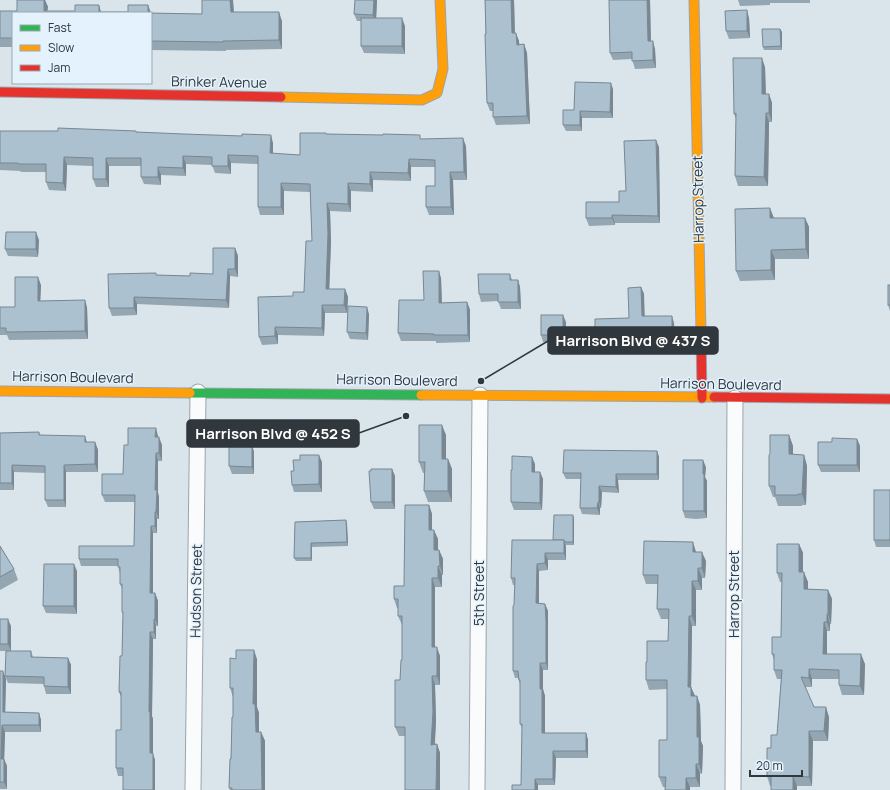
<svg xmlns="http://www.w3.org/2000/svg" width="890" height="790" viewBox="0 0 890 790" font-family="Manrope,sans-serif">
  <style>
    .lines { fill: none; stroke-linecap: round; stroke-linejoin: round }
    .street-casing { stroke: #9ca4aa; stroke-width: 17 }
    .fast-casing { stroke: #9ca4aa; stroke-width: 11 }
    .slow-casing { stroke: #9ca4aa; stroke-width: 11 }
    .jam-casing { stroke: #9ca4aa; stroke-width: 11 }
    .street { stroke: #f9fbfc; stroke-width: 15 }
    .fast { stroke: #30b455; stroke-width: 9 }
    .slow { stroke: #ff9f0a; stroke-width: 9 }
    .jam { stroke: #e5322d; stroke-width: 9 }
    .wall { fill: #93a6b2 }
    .shaded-wall { fill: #788791 }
    .building { fill: #abc1cf; stroke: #788791 }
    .labels { text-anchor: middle; stroke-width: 3; stroke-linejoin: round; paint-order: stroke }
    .street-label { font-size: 14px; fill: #30373d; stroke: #e3f2fd }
    .leader { fill: none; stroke: #30373d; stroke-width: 1.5 }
    .callout-dot { fill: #30373d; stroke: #e3f2fd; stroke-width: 1.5 }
    .callout { fill: #30373d; stroke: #30373d; stroke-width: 1.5 }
    .callout-label { font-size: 15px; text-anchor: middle; font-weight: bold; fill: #fff }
  </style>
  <rect width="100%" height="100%" fill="#dae5eb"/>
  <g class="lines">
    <g class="street-casing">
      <g id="street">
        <polyline points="193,790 198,392"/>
        <polyline points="477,790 480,395"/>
        <polyline points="733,790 735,398"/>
      </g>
    </g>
    <g class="fast-casing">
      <polyline id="fast" points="190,393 421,395"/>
    </g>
    <g class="slow-casing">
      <g id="slow">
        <polyline points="694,0 701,332"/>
        <polyline points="281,97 422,100 437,93 443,69 440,0"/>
        <polyline points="0,391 190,393"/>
        <polyline points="421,395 714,397"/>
      </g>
    </g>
    <g class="jam-casing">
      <g id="jam">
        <polyline points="0,92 281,97"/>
        <polyline points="701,332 702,398"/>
        <polyline points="714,397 890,399"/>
      </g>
    </g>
    <use href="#street" class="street"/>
    <use href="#fast" class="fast"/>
    <use href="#slow" class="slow"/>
    <use href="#jam" class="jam"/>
  </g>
  <g class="wall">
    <polygon points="17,0 45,0 48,7 47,11 75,11 99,5 101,12 128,12 148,5 151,13 202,14 202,0 233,0 234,12 282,21 282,49 226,50 226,51 151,50 151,13 13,13 13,47 0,47 0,11 17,11"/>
    <polygon points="355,0 377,0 376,18 405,26 405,54 364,53 361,46 361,21 357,21 354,14"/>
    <polygon points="485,0 514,0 515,33 519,41 519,45 524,44 527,53 530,124 496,125 493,117 493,111 490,111 487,103"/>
    <polygon points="650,0 651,41 655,49 656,68 635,69 632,59 613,60 610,53"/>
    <polygon points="738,0 810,0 810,3 770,3 770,5 740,6"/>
    <polygon points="749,18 750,38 729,39 726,31"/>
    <polygon points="780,29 782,32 782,50 764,50 763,47"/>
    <polygon points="765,67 766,94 769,94 772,103 772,122 769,122 768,186 738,186 735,176 736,119 734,114"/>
    <polygon points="613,89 613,118 582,118 582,131 566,131 563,125 574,110"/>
    <polygon points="0,131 136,131 136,132 273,143 273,154 300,155 327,134 422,139 466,146 467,180 453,180 454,215 429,215 426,207 435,186 435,167 411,167 411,181 373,180 373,192 351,191 351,212 330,211 331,242 329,289 345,289 348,297 347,313 325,313 324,336 278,335 278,344 262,345 259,337 293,296 304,292 312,241 310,192 284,191 284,215 260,215 258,207 258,164 231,163 231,174 215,173 212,165 186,164 186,176 161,175 161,185 144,184 141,177 141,166 109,166 109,187 96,187 93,179 93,166 67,165 66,191 49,190 46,182 46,172 21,172 20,171 0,170"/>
    <polygon points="659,147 660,223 615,223 615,225 589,226 586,218 619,202 626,191"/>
    <polygon points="774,218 805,218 809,227 809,259 775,259 775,280 740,281 736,271"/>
    <polygon points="39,240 38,257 8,256 5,249"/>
    <polygon points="235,248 238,256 238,277 230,276 229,308 137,304 137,315 112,316 109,308 156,273 156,275 190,276 213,274"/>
    <polygon points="510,274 512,280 518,280 520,287 521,309 501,309 498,301 481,302 479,294"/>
    <polygon points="441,278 442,303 467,302 470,310 470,342 436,343 436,341 401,341 398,333"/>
    <polygon points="41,285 40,301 87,307 88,339 9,340 7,335 0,335 0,307 15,307"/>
    <polygon points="890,285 890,311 888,305"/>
    <polygon points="641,287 644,294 644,316 674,323 675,347 645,348 644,346 598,347 595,340 629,318"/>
    <polygon points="369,314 368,340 350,339 347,332"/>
    <polygon points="566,322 566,342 543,342 541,335"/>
    <polygon points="39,432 40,435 87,442 95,442 98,450 98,472 66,472 66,507 48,507 45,500 45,473 14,472 14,490 0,490 0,433"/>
    <polygon points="446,435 446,459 448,459 452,469 452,502 428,502 424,491 425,473 423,473 419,462"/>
    <polygon points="789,435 793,446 793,455 804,455 807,466 806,505 802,505 802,506 778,506 775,497 773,497 769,486 770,454"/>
    <polygon points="158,436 158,437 162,445 162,461 158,461 158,493 159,497 159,519 157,519 157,533 153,533 153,593 155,593 158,601 158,626 156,626 156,639 153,639 152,716 153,719 153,754 155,760 155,790 123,776 118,776 116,768 121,730 121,697 119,692 122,656 123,615 122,612 122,589 120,584 120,574 118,566 81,566 79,559 134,546 135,502 105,502 102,495 123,474"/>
    <polygon points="857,439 860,446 860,472 821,472 818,465 832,442"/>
    <polygon points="252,445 254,452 254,474 232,474 229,466"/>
    <polygon points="657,451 659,457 659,480 618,480 619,493 602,492 601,508 600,508 600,515 582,514 580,508 581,479 566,479 563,473"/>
    <polygon points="322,462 322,492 294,492 292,485 294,471"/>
    <polygon points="535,464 535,472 540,472 543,479 542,510 514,510 511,502"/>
    <polygon points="706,467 705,477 707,481 707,518 696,519 685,518 683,511"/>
    <polygon points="392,469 395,476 395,509 374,509 371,502"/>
    <polygon points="890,490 890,547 876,547 874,540"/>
    <polygon points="429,505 432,514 432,530 438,539 438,550 439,550 443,559 443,575 442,575 442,587 435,587 435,647 440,656 440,685 435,685 436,721 435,745 437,744 440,753 440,790 405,790 405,736 399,736 395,727 402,660 402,625 398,616 398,608 397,608 394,599 404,586"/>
    <polygon points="573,515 574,519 574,545 566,545 566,560 548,560 548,570 539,571 539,603 545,604 548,611 548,670 543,670 543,689 545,696 545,733 586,733 588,740 588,758 556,758 555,785 538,785 538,790 512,790 521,785 522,728 520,724 520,684 518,678 515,678 513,671 515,585 513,585 511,578 553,540"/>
    <polygon points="346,520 347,524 348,546 312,547 312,561 296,561 294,558 295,522"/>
    <polygon points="799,544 803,553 803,572 808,582 808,589 828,590 832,599 831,624 830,624 830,631 827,631 827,654 865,664 864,695 842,695 839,685 839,679 812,679 812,687 805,687 814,707 829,717 828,741 813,741 812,786 797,786 797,790 770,786 767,776 771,748 777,735 781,679 777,679 774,670 774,660 772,654 781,637 782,582 780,582 777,573"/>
    <polygon points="0,546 14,569 18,580 0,590"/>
    <polygon points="696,552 706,561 705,578 702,578 702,590 696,590 696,626 692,626 691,687 695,696 697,696 700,705 701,741 703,746 702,774 700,773 700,787 690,787 690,790 665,790 665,787 663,787 659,777 667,740 667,689 649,690 646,680 647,662 668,641 669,619 661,619 657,609 658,584 646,584 643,575"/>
    <polygon points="77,571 77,614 46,613 43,606"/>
    <polygon points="0,619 11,626 11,651 0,651"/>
    <polygon points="31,651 33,657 68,658 71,665 71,694 46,694 44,686 44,684 8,683 5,676"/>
    <polygon points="236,659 257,659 257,707 259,713 259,732 261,732 265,741 265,790 230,790 229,788 233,717 233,697 230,688"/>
    <polygon points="0,671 6,679 5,712 39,713 41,720 41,732 5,732 4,759 7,766 7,789 0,789"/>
  </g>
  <g class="shaded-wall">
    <polygon points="44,0 45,0 48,7 47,13 44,11"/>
    <polygon points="230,0 233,0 234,21 231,12"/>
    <polygon points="374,0 377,0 376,22 373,15"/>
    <polygon points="511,0 514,0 515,41 512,33"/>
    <polygon points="647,0 650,0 651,49 648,41"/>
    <polygon points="99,5 101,13 99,12"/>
    <polygon points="148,5 151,14 148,13"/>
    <polygon points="747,10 749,18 750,38 747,31"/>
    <polygon points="279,12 282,21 282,49 279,40"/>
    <polygon points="402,18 405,26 405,54 402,46"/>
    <polygon points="780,29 782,32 782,50 781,46"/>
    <polygon points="516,33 519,41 520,53 517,45"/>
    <polygon points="653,41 655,49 656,68 653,60"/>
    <polygon points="524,44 527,53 530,124 527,116"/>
    <polygon points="762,58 765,67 766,103 762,94"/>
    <polygon points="611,83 613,89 613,118 610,112"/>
    <polygon points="769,94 772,103 772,122 769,113"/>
    <polygon points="580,111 582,118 582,131 580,125"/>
    <polygon points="766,113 769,122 768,186 764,177"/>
    <polygon points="271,135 273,143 273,161 270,153"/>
    <polygon points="463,138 466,146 467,180 464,172"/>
    <polygon points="656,140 659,147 660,223 658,216"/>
    <polygon points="228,155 231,163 231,174 228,166"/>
    <polygon points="183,156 186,164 186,176 183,168"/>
    <polygon points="64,157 67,165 66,191 63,183"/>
    <polygon points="106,158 109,166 109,187 106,179"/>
    <polygon points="409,159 411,167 411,181 408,173"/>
    <polygon points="158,167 161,175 161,185 158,177"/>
    <polygon points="370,172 373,180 373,192 370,184"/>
    <polygon points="450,172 453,180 454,215 451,207"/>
    <polygon points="281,183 284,191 284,215 281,207"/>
    <polygon points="348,183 351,191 351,212 348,204"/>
    <polygon points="327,203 330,211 331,242 329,297 326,289"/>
    <polygon points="770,208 774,218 770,218"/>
    <polygon points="612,215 615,223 615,225 612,218"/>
    <polygon points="805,218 809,227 809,259 806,249"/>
    <polygon points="36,232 39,240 38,257 36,249"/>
    <polygon points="235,248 238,256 238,277 235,269"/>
    <polygon points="771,250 775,259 775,280 771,270"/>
    <polygon points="228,269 230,276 229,308 226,300"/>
    <polygon points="439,271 441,278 442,310 439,303"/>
    <polygon points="38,277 41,285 40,308 38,301"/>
    <polygon points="518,280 520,287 521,309 518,302"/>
    <polygon points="641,287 644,294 645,323 642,316"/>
    <polygon points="345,289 348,297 347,313 344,305"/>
    <polygon points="134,297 137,304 137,315 134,308"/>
    <polygon points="85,300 87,307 88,339 85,331"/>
    <polygon points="467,302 470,310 470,342 468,335"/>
    <polygon points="322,305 325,313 324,336 322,328"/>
    <polygon points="367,307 369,314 368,340 366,333"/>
    <polygon points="563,315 566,322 566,342 563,335"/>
    <polygon points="672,316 674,323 675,347 672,340"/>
    <polygon points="275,327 278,335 278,344 275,336"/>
    <polygon points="442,425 446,435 446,469 442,459"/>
    <polygon points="156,428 158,436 158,444 155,437"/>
    <polygon points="789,435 793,446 793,465 789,454"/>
    <polygon points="85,436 87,443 85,442"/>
    <polygon points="159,437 162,445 162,461 159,453"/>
    <polygon points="857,439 860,446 860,472 857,465"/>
    <polygon points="95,442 98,450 98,472 95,464"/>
    <polygon points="252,445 254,452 254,474 252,467"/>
    <polygon points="657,451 659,457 659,480 657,474"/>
    <polygon points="156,453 158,461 158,493 159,497 159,519 156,512 155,490"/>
    <polygon points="319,455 322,462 322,492 319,484"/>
    <polygon points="804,455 807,466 806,505 802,494"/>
    <polygon points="532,457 535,464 535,479 532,472"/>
    <polygon points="448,459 452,469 452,502 448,491"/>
    <polygon points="703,460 706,467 705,477 707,481 707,518 704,511 703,474"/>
    <polygon points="12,465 14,472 14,490 12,483"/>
    <polygon points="64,465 66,472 66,507 64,500"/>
    <polygon points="392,469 395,476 395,509 392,502"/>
    <polygon points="540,472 543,479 542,510 540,503"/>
    <polygon points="616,474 618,480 619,493 616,487"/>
    <polygon points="599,486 602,492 601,508 599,502"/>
    <polygon points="598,502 600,508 600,515 597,508"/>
    <polygon points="429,505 432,514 432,539 429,530"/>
    <polygon points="155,512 157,519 157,533 155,526"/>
    <polygon points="573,515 574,519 574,545 573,542"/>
    <polygon points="346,520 347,524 348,546 347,542"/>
    <polygon points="151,526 153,533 153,601 150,593"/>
    <polygon points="434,530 438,539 438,559 434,550"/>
    <polygon points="564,540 566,547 566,560 564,553"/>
    <polygon points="693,542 696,552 693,552"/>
    <polygon points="311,543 312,547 312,561 311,558"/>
    <polygon points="799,544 803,553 803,582 799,572"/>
    <polygon points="439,550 443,559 443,575 440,566"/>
    <polygon points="702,552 706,561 705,578 702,568"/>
    <polygon points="545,553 548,560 548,570 545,563"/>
    <polygon points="74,564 77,571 77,614 74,606"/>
    <polygon points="537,564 539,571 539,610 536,603"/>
    <polygon points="438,566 442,575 442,587 438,578"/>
    <polygon points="698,568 702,578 702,590 698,581"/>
    <polygon points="804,572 808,582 808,599 804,589"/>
    <polygon points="432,578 435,587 435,656 432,647"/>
    <polygon points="692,581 696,590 696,626 692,616"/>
    <polygon points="828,590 832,599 831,624 828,614"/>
    <polygon points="155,593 158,601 158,626 155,619"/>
    <polygon points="545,604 548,611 548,670 546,663"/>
    <polygon points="827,614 830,624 830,631 827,622"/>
    <polygon points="689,616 692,626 691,696 688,687"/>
    <polygon points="8,619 11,626 11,651 8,644"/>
    <polygon points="154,619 156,626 156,639 154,632"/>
    <polygon points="824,622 827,631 827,664 823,654"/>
    <polygon points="150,632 153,639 152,716 153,719 153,754 155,760 155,790 153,790 150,753 149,712"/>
    <polygon points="437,647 440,656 440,685 437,676"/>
    <polygon points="254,650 257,659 257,707 259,713 259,742 256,732 253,704"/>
    <polygon points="861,654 865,664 864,695 860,686"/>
    <polygon points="68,658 71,665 71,694 68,687"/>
    <polygon points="540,663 543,670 543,689 545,696 545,740 542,733 540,689"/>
    <polygon points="809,669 812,679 812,687 809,678"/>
    <polygon points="3,671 6,679 5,719 3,712"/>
    <polygon points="432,676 435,685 436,721 434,754 431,745"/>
    <polygon points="691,687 695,696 691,696"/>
    <polygon points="697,696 700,705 701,741 703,746 702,774 699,764 697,737"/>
    <polygon points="826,707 829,717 828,741 824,731"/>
    <polygon points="39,713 41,720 41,732 39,725"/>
    <polygon points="2,725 5,732 4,766 1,759"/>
    <polygon points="809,731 813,741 812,786 809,777"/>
    <polygon points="261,732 265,741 265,790 262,790"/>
    <polygon points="586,733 588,740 588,758 586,751"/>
    <polygon points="437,744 440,753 440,790 436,790"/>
    <polygon points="553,751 556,758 555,785 553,779"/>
    <polygon points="4,759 7,766 7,789 4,782"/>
    <polygon points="696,764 700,773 700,787 696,778"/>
    <polygon points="793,776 797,786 797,790 793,790"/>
    <polygon points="686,778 690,787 690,790 686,790"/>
    <polygon points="535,779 538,785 538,790 535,790"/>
  </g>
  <g class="building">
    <polygon points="17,0 44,0 44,11 75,11 75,5 99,5 99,12 128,12 128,5 148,5 148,13 202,14 202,0 230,0 231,12 279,12 279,40 223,41 223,42 151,41 151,13 13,13 13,38 0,38 0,11 17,11"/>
    <polygon points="355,0 374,0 373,15 354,14"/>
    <polygon points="485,0 511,0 512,33 516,33 517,45 524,44 527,116 493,117 493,103 487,103 485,34 486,34"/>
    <polygon points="609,0 647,0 648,41 653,41 653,60 632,61 632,52 610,53"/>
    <polygon points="747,10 747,31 726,31 725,11"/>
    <rect x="361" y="18" width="41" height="28"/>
    <polygon points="762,29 780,29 781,46 763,47"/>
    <polygon points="733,58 762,58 762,94 769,94 769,113 766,113 764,177 735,176 736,113 734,114"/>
    <polygon points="575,82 611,83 610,112 580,111 580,125 563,125 563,110 574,110"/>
    <polygon points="58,128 136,131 136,132 184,134 242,136 242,134 271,135 270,153 300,155 300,133 326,133 326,134 383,135 383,134 420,135 420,139 463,138 464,172 450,172 451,207 426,207 426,186 435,186 435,160 409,159 408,173 370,172 370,184 348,183 348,204 327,203 328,234 326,289 345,289 344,305 322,305 322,328 275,327 275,336 259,337 258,297 293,296 293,292 304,292 306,241 312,241 310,184 281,183 281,207 258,207 258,156 228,155 228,166 212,166 212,157 183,156 183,168 158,167 158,177 141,177 141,158 106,158 106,179 93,179 93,158 64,157 63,183 46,182 46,164 18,164 18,163 0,163 0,131 58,131"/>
    <polygon points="656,140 658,216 612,215 612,218 586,218 586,202 619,202 619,191 626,191 624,141"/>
    <polygon points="770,208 770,218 805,218 806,249 771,250 771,270 736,271 735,209"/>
    <polygon points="6,232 36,232 36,249 5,249"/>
    <polygon points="213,248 235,248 235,269 228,269 226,300 134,297 134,308 109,308 108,274 156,273 156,275 190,276 190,273 213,274"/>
    <polygon points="423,271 439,271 439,303 467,302 468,335 434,335 434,334 398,333 399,300 424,300"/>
    <polygon points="478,274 510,274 510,280 518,280 518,302 498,302 498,294 479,294"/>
    <polygon points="15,277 38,277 38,301 85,300 85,331 6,332 6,328 0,328 0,307 15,307"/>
    <rect x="888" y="285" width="2" height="20"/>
    <polygon points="641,287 642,316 672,316 672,340 642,341 642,339 595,340 595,319 629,318 628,288"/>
    <polygon points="348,306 367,307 366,333 347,332"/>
    <rect x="541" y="315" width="22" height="20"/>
    <polygon points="419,425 442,425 442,459 448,459 448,491 424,491 425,462 419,462"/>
    <polygon points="128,428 156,428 155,437 159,437 159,453 156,453 155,490 157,490 156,512 155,512 155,526 151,526 150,593 155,593 155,619 154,619 154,632 150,632 149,712 150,712 150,753 153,753 153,790 123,790 123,768 116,768 116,730 121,730 121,692 119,692 120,656 122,656 123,612 122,612 122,584 120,584 120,567 118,567 118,559 79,559 79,546 134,546 135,495 102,495 102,474 123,474 124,445 128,445"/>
    <polygon points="39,432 39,435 85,436 85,442 95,442 95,464 64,465 64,500 45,500 45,466 12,465 12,483 0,483 0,433"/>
    <polygon points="770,435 789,435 789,454 804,455 802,494 798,494 798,495 775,495 775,486 769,486 769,455 770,454"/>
    <polygon points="832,438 857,439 857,465 818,465 818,442 832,442"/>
    <polygon points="229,445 252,445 252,467 229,466"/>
    <polygon points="564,450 657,451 657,474 616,474 616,487 599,486 599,502 598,502 597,508 580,508 581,473 563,473"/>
    <polygon points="300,455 319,455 319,484 292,485 291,471 294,471 293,460 300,460"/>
    <polygon points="512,456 532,457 532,472 540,472 540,503 511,502 511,470 512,470"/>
    <polygon points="683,460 703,460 703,474 704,474 704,511 683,511"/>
    <polygon points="371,469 392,469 392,502 371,502 369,471 371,471"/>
    <rect x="874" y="490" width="16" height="50"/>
    <polygon points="405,505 429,505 429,530 434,530 434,550 439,550 440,566 438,566 438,578 432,578 432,647 437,647 437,676 432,676 433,712 431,745 437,744 436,790 405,790 405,727 395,727 395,680 400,680 401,660 402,660 402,616 398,616 398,599 394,599 394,586 404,586"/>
    <polygon points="554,515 573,515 573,542 565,542 564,540 553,540"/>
    <polygon points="346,520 347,542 311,543 311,558 294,558 295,522"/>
    <polygon points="512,540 564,540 564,553 545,553 545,563 537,564 536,603 545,604 546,621 546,663 540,663 540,689 542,689 542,733 586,733 586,751 553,751 553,779 535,779 535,790 512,790 512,785 521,785 522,724 520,724 520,680 519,680 518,671 513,671 513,606 514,605 515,578 511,578"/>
    <polygon points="644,541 693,542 693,552 702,552 702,568 698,568 698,581 692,581 692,616 689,616 688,687 691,687 691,696 697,696 697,737 699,737 699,764 696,764 696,778 686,778 686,790 665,790 666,777 659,777 659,740 667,740 667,680 646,680 646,662 647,662 647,641 668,641 669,609 657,609 658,575 643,575"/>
    <polygon points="777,544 799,544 799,572 804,572 804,589 828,590 828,614 827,614 827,622 824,622 823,654 861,654 860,686 839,685 839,670 809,669 809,678 801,677 814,707 826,707 824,731 809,731 809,777 793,776 793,790 771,790 771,776 767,776 767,748 771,748 771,735 777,735 782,670 774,670 774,654 772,654 772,637 781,637 782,573 777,573"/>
    <polygon points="0,546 14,569 0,577"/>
    <polygon points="44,564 74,564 74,606 43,606"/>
    <rect x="0" y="619" width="8" height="25"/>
    <polygon points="236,650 254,650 253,704 255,704 256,732 261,732 262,790 232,790 232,788 229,788 230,759 231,759 232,717 233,717 233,688 230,688 230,658 236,659"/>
    <polygon points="6,651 31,651 31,657 68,658 68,687 44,686 44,677 5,676"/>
    <polygon points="0,671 3,671 3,712 39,713 39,725 2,725 1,759 4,759 4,782 0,782"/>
  </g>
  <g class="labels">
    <g class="street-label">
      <text transform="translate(219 82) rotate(1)" y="5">Brinker Avenue</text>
      <text transform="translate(698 199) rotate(-91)" y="5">Harrop Street</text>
      <text transform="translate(73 377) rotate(1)" y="5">Harrison Boulevard</text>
      <text transform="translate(397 380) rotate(1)" y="5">Harrison Boulevard</text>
      <text transform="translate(721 384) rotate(1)" y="5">Harrison Boulevard</text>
      <text transform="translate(196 591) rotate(-89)" y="5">Hudson Street</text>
      <text transform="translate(479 593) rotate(-90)" y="5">5th Street</text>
      <text transform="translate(734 594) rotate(-90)" y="5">Harrop Street</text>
    </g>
  </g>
  <path class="leader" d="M481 381L548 341M406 416L359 433"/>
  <g class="callout-dot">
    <circle cx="481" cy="381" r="4"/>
    <circle cx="406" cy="416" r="4"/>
  </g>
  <g class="callout">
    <rect x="548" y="327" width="170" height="27" rx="4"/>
    <rect x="187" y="420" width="172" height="27" rx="4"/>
  </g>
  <g class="callout-label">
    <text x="633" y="346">Harrison Blvd @ 437 S</text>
    <text x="273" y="439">Harrison Blvd @ 452 S</text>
  </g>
  <rect x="12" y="12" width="140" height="72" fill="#e3f2fd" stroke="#9ba7b0"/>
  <rect x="20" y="25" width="20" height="6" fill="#30b455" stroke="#9ba7b0"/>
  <text x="48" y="32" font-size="12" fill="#30373d">Fast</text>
  <rect x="20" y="45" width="20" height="6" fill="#ff9f0a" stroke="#9ba7b0"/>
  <text x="48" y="52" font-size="12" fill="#30373d">Slow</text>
  <rect x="20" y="65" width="20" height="6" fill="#e5322d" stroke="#9ba7b0"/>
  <text x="48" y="72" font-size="12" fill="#30373d">Jam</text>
  <path d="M750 770v6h52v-6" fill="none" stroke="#30373d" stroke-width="2"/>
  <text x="756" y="770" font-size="12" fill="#30373d" stroke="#e3f2fd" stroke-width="3" paint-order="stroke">20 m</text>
</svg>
